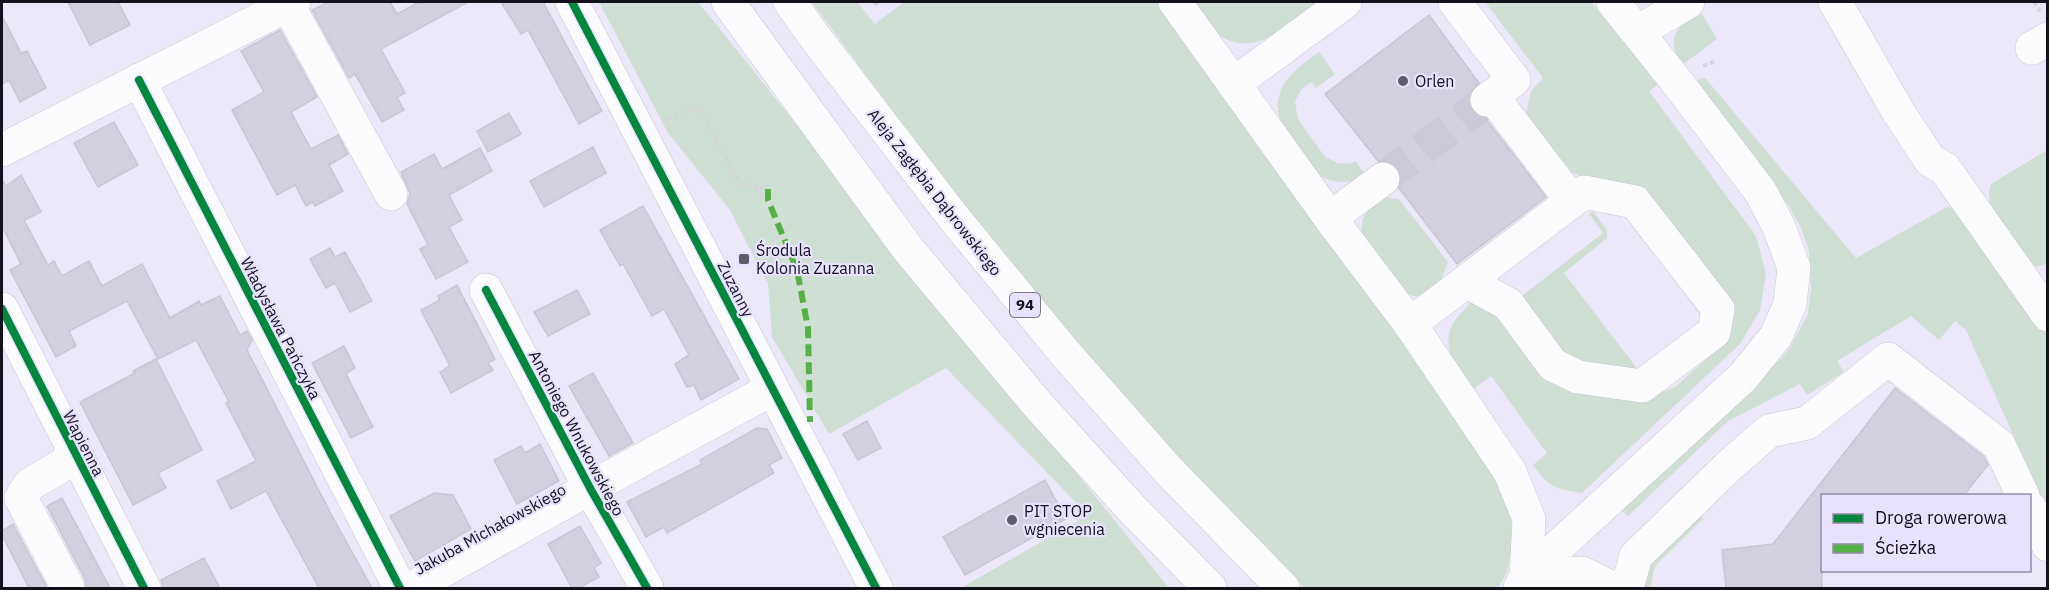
<svg xmlns="http://www.w3.org/2000/svg" width="2049" height="590" viewBox="0 0 2049 590" font-family="'IBM Plex Sans',sans-serif">
  <style>
    .green { fill: #cfdfd3 }
    .building { fill: #d3cfdf; stroke: #c9c6d2; stroke-width: 1.5 }
    .lines { fill: none; stroke-linecap: round; stroke-linejoin: round }
    .minor-tunnel { stroke: #cbc8d8; stroke-width: 33; stroke-dasharray: 33 16; stroke-linecap: butt }
    .minor-casing { stroke: #c8c6d2; stroke-width: 34 }
    .major-casing { stroke: #c8c6d2; stroke-width: 34 }
    .path { stroke: #d6d5da; stroke-width: 4; stroke-dasharray: 4.5 3; stroke-linecap: butt }
    .minor { stroke: #fcfcfe; stroke-width: 33 }
    .major { stroke: #fcfcfe; stroke-width: 33 }
    .quiet { stroke: #55b145; stroke-width: 6; stroke-dasharray: 12 6; stroke-linecap: butt }
    .cycleway-casing { stroke: #e8e2ff; stroke-width: 11 }
    .cycleway { stroke: #00873e; stroke-width: 8 }
    .poi-dot { fill: #5f5c69; stroke: #e8e2ff; stroke-width: 2 }
    .labels { text-anchor: middle; stroke-width: 4.5; stroke-linejoin: round; paint-order: stroke }
    .shield { fill: #e8e2ff; stroke: #53505f; stroke-width: 1.5 }
    .shield-label { font-size: 15px; font-weight: bold; fill: #13111b }
    .poi-label { font-size: 16px; fill: #13111b; stroke: #e8e2ff; text-anchor: start }
    .street-label { font-size: 16px; fill: #13111b; stroke: #e8e2ff }
  </style>
  <rect width="100%" height="100%" fill="#ece8f9"/>
  <g class="green">
    <polygon points="599,2 698,2 1169,588 961,588 1088,515 946,368 829,434 772,337 768,284 730,210 668,133"/>
    <polygon points="812,2 857,2 875,24 904,2 1157,2 1486,453 1504,484 1511,519 1513,542 1507,572 1498,588 1305,588 1195,478 1010,265 885,101"/>
    <path d="M 1194,2 L 1321,2 C 1293,22 1255,60 1219,35 C 1209,28 1201,12 1194,2 Z"/>
    <path d="M 1485,2 L 1591,2 L 1658,84 L 1649,91 L 1756,236 L 1766,274 L 1760,310 L 1740,344 L 1582,493 C 1555,489 1549,487 1533,465 L 1547,453 L 1491,376 L 1471,391 C 1459,373 1441,348 1452,325 C 1455,318 1465,310 1470,303 L 1494,310 L 1640,400 L 1675,387 L 1724,343 L 1728,322 L 1598,183 L 1563,169 L 1526,114 L 1531,91 L 1543,78 Z"/>
    <path d="M 1699,9 L 1717,39 L 1682,65 C 1665,38 1676,26 1699,9 Z"/>
    <path d="M 1319,52 L 1335,74 L 1316,88 L 1311,82 L 1301,90 L 1295,102 L 1298,119 L 1325,157 L 1338,163 L 1350,164 L 1355,161 L 1367,176 C 1350,184 1334,184 1318,175 C 1312,171 1308,163 1303,157 C 1289,138 1270,116 1281,91 C 1288,73 1305,63 1319,52 Z"/>
    <polygon points="1701,78 1706,79 1856,258 1945,208 1948,207 1959,212 2047,335 2047,518 2016,453 2015,439 1966,330 1955,321 1939,340 1911,316 1837,361 1844,372 1807,395 1800,384 1728,421 1628,516 1621,510 1744,396 1788,351 1808,314 1811,288 1809,251 1801,228 1789,206 1694,83"/>
    <polygon points="2047,150 2047,263 2037,267 2026,260 1990,206 1989,191 1991,184"/>
    <polygon points="1385,197 1399,199 1448,262 1440,284 1425,296 1414,296 1397,290 1361,233 1363,218 1373,204"/>
    <polygon points="1593,211 1607,230 1607,238 1564,273 1636,367 1634,373 1571,361 1518,299 1603,233 1589,214"/>
    <path d="M 1701,514 L 1703,519 L 1657,564 L 1653,572 L 1651,588 L 1645,588 C 1642,560 1683,532 1701,514 Z"/>
  </g>
  <g class="building">
    <polygon points="68,2 118,2 130,25 90,45"/>
    <polygon points="329,2 390,2 397,14 419,2 468,2 381,49 405,93 397,97 404,110 382,122 355,74 349,78 312,10"/>
    <polygon points="501,2 543,2 602,111 579,124 528,30 521,34"/>
    <polygon points="1429,15 1479,83 1470,93 1468,102 1472,111 1479,117 1485,118 1546,197 1457,264 1399,188 1402,178 1398,167 1390,162 1378,161 1325,94"/>
    <polygon points="2,16 21,53 27,51 46,88 20,102 9,80 2,84"/>
    <polygon points="280,30 317,97 291,112 311,149 338,135 348,154 329,165 343,191 315,206 312,202 306,206 295,185 277,195 232,110 264,92 241,51"/>
    <polygon points="509,113 521,134 488,152 477,131"/>
    <polygon points="114,122 138,165 98,187 74,143"/>
    <polygon points="593,147 606,173 544,207 530,181"/>
    <polygon points="480,148 492,171 449,195 462,220 449,227 468,262 436,279 420,249 428,245 407,204 410,194 401,172 434,154 442,169"/>
    <polygon points="21,175 41,212 24,220 48,265 54,261 62,276 89,261 102,286 142,264 170,318 199,301 201,305 220,296 240,335 247,331 252,340 247,350 331,514 372,588 319,588 266,491 231,509 217,481 256,461 226,403 229,402 196,340 158,359 127,301 69,331 76,346 56,357 10,270 21,264 4,230 2,231 2,179 6,186"/>
    <polygon points="643,206 739,379 701,400 694,385 687,387 675,364 689,355 664,309 652,316 623,264 620,266 600,230"/>
    <polygon points="330,248 335,257 345,252 372,301 350,312 335,283 326,288 310,259"/>
    <polygon points="457,285 495,359 488,363 493,370 451,393 440,372 450,366 421,310 440,300 438,296"/>
    <polygon points="577,290 590,314 548,336 534,312"/>
    <polygon points="344,346 355,368 346,374 373,427 351,438 312,363"/>
    <polygon points="156,359 202,450 158,473 166,488 133,505 80,402 135,373 133,371"/>
    <polygon points="593,373 633,443 609,456 569,386"/>
    <polygon points="1895,388 1984,457 1988,465 1964,495 1822,495 1822,588 1726,588 1722,550 1773,544"/>
    <polygon points="867,421 881,448 858,460 843,434"/>
    <polygon points="757,428 767,429 782,458 769,465 774,473 667,533 664,527 646,537 627,502 702,464 700,460"/>
    <polygon points="540,444 559,481 517,504 494,460 521,446 525,453"/>
    <polygon points="1045,480 1066,519 965,575 943,537"/>
    <polygon points="434,493 453,495 471,529 415,561 390,516"/>
    <polygon points="62,498 110,588 87,588 85,579 47,506"/>
    <polygon points="13,524 47,588 29,588 2,535 2,531"/>
    <polygon points="580,526 601,563 594,568 599,577 579,588 572,588 548,544"/>
    <polygon points="204,558 220,588 163,588 161,580"/>
  </g>
  <g class="lines">
    <polyline class="minor-tunnel" points="1383,179 1487,100"/>
    <g class="minor-casing">
      <g id="minor">
        <polyline points="572,2 876,588"/>
        <polyline points="1175,2 1330,218 1410,324 1510,472 1529,519 1526,576"/>
        <polyline points="1455,2 1514,80 1487,100"/>
        <polyline points="1835,2 1899,113 1930,160 1945,169 2048,315"/>
        <polyline points="288,5 391,194"/>
        <polyline points="1638,32 1688,2"/>
        <polyline points="2032,48 2048,39"/>
        <polyline points="139,80 400,588"/>
        <polyline points="1235,83 1345,2"/>
        <polyline points="1492,96 1572,201"/>
        <polyline points="2,150 294,2"/>
        <polyline points="1330,218 1383,179"/>
        <polyline points="486,290 590,488 647,588"/>
        <polyline points="2,309 144,588"/>
        <polyline points="1410,324 1572,201 1584,192 1635,202 1718,309 1714,332 1642,386 1578,377 1553,365 1508,304 1466,281"/>
        <polyline points="2030,508 2048,545"/>
        <polyline points="1526,576 1743,377 1776,336 1790,304 1794,268 1779,227 1760,191 1677,82 1613,2"/>
        <polyline points="1526,576 1582,573 1612,588"/>
        <polyline points="68,588 21,498 29,485 76,457"/>
        <polyline points="412,588 590,488 772,389"/>
        <polyline points="1627,588 1636,556 1730,465 1769,431 1807,423 1888,359 1999,445 2023,496"/>
      </g>
    </g>
    <g class="major-casing">
      <g id="major">
        <polyline points="728,2 908,249 1038,405 1133,510 1210,588"/>
        <polyline points="790,2 814,36 954,218 1064,352 1168,470 1283,588"/>
        <polyline points="1520,588 1526,576"/>
      </g>
    </g>
    <g class="path">
      <polyline points="2034,2 2040,11"/>
      <polyline points="874,5 878,2"/>
      <polyline points="1703,66 1716,61"/>
      <polyline points="667,119 699,107 739,183 768,189"/>
    </g>
    <use href="#minor" class="minor"/>
    <use href="#major" class="major"/>
    <polyline class="quiet" points="768,189 768,200 797,270 808,328 810,422"/>
    <g class="cycleway-casing">
      <g id="cycleway">
        <polyline points="572,2 876,588"/>
        <polyline points="139,80 400,588"/>
        <polyline points="486,290 590,488 647,588"/>
        <polyline points="2,309 144,588"/>
      </g>
    </g>
    <use href="#cycleway" class="cycleway"/>
  </g>
  <g class="poi-dot">
    <circle cx="1403" cy="81" r="6"/>
    <rect x="738" y="253" width="12" height="12" rx="3"/>
    <circle cx="1012" cy="520" r="6"/>
  </g>
  <g class="labels">
    <rect class="shield" x="1010" y="293" width="30" height="24" rx="4.5"/>
    <g class="shield-label">
      <text x="1025" y="310">94</text>
    </g>
    <g class="poi-label">
      <text x="1415" y="87">Orlen</text>
      <text x="756" y="256">Środula<tspan x="756" dy="18">Kolonia Zuzanna</tspan></text>
      <text x="1024" y="517">PIT STOP<tspan x="1024" dy="18">wgniecenia</tspan></text>
    </g>
    <g class="street-label">
      <text transform="translate(935 192) rotate(52)" y="6">Aleja Zagłębia Dąbrowskiego</text>
      <text transform="translate(736 289) rotate(63)" y="6">Zuzanny</text>
      <text transform="translate(281 328) rotate(63)" y="6">Władysława Pańczyka</text>
      <text transform="translate(577 433) rotate(62)" y="6">Antoniego Wnukowskiego</text>
      <text transform="translate(84 443) rotate(63)" y="6">Wapienna</text>
      <text transform="translate(490 529) rotate(-29)" y="6">Jakuba Michałowskiego</text>
    </g>
  </g>
  <rect width="2049" height="590" fill="none" stroke="#13111b" stroke-width="6"/>
  <rect x="1821" y="494" width="210" height="78" fill="#e8e2ff" stroke="#938ea4" stroke-width="1.5"/>
  <rect x="1833" y="514" width="30" height="9" fill="#00873e" stroke="#938ea4" stroke-width="1.5"/>
  <text x="1875" y="524" font-size="18" fill="#13111b">Droga rowerowa</text>
  <rect x="1833" y="544" width="30" height="9" fill="#55b145" stroke="#938ea4" stroke-width="1.5"/>
  <text x="1875" y="554" font-size="18" fill="#13111b">Ścieżka</text>
</svg>
